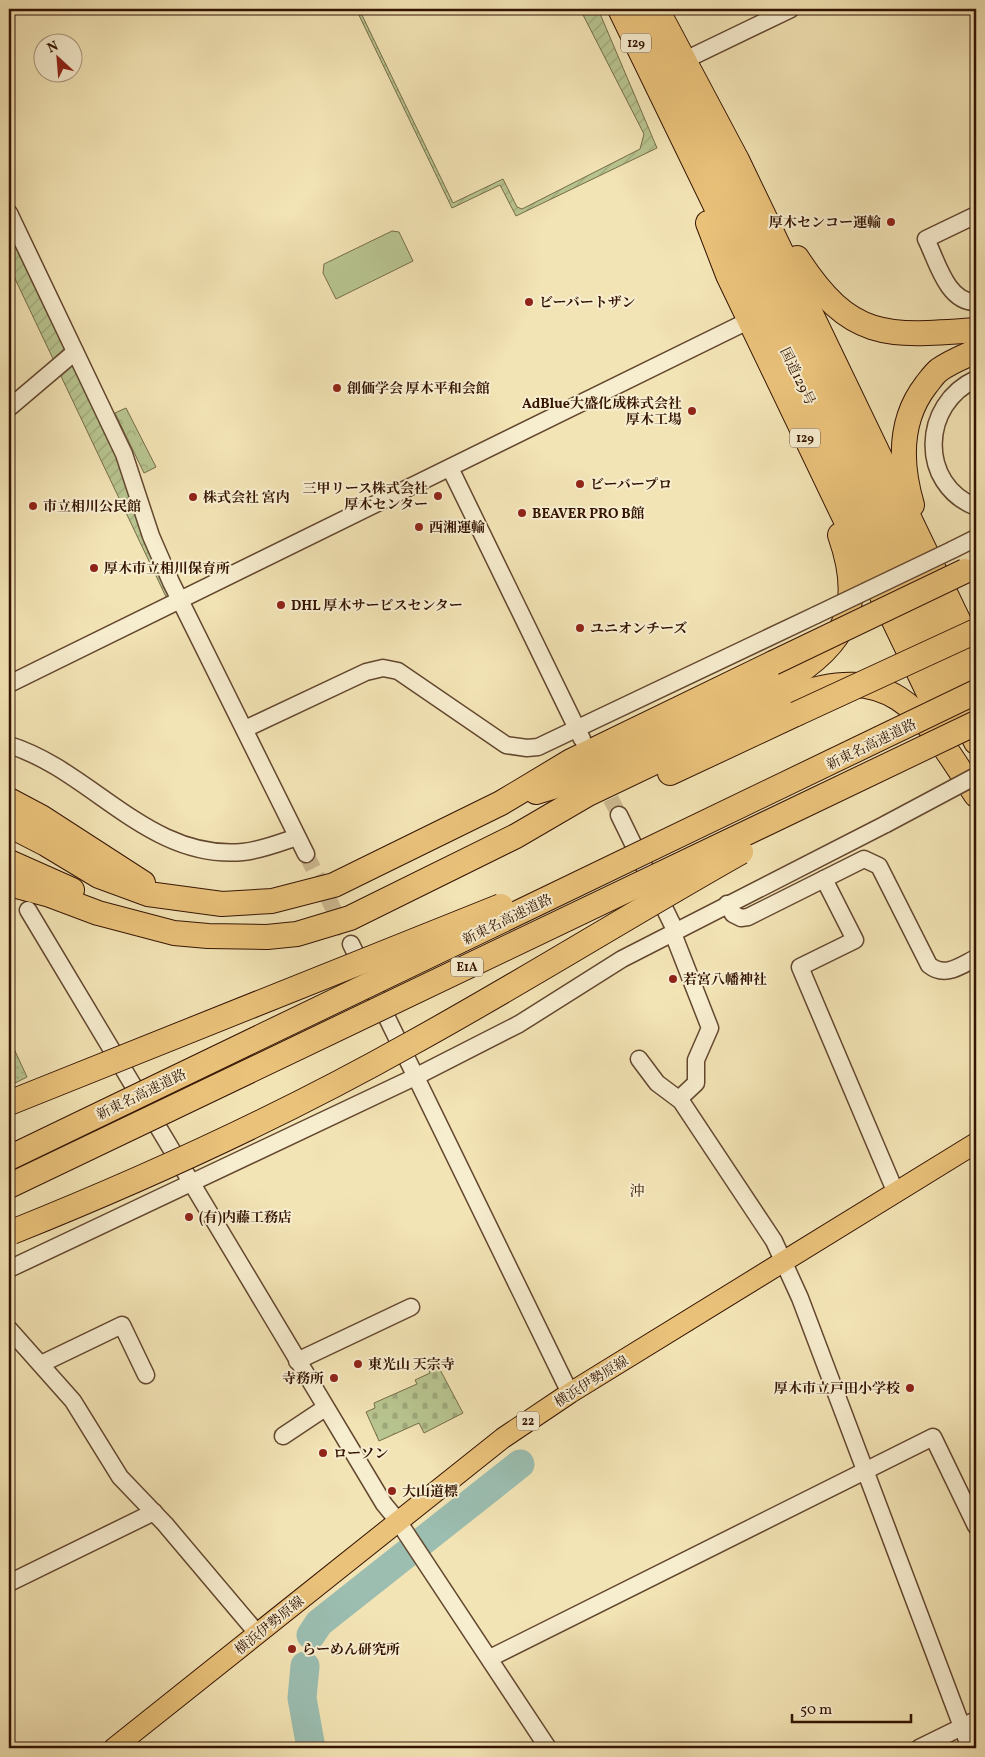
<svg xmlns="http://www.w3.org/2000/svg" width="985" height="1757" viewBox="0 0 985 1757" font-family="Vollkorn,'Noto Serif JP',serif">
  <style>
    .grass { fill: url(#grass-dots); stroke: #766c49 }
    .forest { fill: url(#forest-crowns); stroke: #766c49 }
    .cemetery { fill: url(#cemetery-stones); stroke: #766c49 }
    .garden { fill: url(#garden-furrows); stroke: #766c49 }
    .pitch { fill: #b8c590; stroke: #766c49 }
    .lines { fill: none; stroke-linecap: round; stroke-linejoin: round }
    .river { stroke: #9bbeb1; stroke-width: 29 }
    .minor-tunnel { stroke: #cdba91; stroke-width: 16; stroke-dasharray: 16 8; stroke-linecap: butt }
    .minor-casing { stroke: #63472f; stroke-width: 19 }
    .major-casing { stroke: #331302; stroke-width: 22 }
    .highway-casing { stroke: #331302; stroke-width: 26 }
    .minor { stroke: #f7edcf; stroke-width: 16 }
    .major { stroke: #eac27a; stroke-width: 20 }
    .highway { stroke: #eac27a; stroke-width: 24 }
    .minor-bridge-casing { stroke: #63472f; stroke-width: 19; stroke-linecap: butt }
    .highway-bridge-casing { stroke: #331302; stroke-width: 26; stroke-linecap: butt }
    .minor-bridge { stroke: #f7edcf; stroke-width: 16 }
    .highway-bridge { stroke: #eac27a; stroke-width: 24 }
    .poi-dot { fill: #8f2418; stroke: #f7edcf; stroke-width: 2 }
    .labels { text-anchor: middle; stroke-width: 4; stroke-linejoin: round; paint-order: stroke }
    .shield { fill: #f7edcf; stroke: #6e5440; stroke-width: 1 }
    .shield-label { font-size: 12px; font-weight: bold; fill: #331302 }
    .poi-label { font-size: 14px; font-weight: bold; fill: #331302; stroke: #f7edcf; text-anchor: start }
    .street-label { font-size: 14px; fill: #331302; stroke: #f7edcf }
    .neighbourhood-label { font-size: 15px; fill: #331302; stroke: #f7edcf }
  </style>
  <defs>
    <pattern id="grass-dots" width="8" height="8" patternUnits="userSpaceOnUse" patternTransform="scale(1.25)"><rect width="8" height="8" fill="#b8c590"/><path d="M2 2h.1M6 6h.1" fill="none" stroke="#9fa87b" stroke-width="1.8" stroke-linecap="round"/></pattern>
    <pattern id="forest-crowns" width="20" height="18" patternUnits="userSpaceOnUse" patternTransform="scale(1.25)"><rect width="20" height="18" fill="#b8c590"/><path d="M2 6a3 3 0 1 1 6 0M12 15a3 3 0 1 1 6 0" fill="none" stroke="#9fa87b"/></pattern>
    <pattern id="cemetery-stones" width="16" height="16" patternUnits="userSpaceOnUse" patternTransform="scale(1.25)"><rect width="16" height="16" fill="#b8c590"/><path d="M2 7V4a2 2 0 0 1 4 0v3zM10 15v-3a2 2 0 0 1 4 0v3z" fill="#9fa87b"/></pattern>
    <pattern id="garden-furrows" width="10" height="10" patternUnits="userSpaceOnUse" patternTransform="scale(1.25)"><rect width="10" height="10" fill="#b8c590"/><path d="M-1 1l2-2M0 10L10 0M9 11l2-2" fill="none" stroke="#9fa87b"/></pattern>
  </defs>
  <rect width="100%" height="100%" fill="#f3e4b5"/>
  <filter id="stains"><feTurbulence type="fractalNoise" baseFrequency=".004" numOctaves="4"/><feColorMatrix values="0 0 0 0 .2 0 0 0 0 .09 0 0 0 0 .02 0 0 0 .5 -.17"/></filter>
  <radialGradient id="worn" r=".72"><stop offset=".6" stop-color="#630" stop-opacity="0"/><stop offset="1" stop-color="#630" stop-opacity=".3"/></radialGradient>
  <polygon class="grass" points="9,1038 27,1077 9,1086"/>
  <polygon class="forest" points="126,408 156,467 144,473 115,413"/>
  <polygon class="cemetery" points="436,1362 463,1413 424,1433 419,1423 379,1441 366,1412 375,1408 374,1403 417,1384 415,1380 430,1373 427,1366"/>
  <g class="garden">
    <polygon points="356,9 359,9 453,203 503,179 517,207 522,209 640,149 644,134 580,9 598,9 657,148 516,216 500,185 452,208"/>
    <polygon points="9,232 68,353 55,363 9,266"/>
    <polygon points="73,364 124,469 172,596 168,601 59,372"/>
  </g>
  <polygon class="pitch" points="392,231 399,232 413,261 336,299 323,273 324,264"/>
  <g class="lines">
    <g class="river">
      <polyline points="311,1635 319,1623 520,1464"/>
      <polyline points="305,1666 302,1698 311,1748"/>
    </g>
    <g class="minor-tunnel">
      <polyline points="600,777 619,815"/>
      <polyline points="306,854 351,944"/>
    </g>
    <g class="minor-casing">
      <g id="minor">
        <polyline points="685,60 791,9"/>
        <polyline points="9,213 124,454 151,536 171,582 306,854"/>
        <path d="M 976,215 L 926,239 C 937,261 947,303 976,302"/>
        <path d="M 976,379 C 921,404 918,484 976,507"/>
        <polyline points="9,408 75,352"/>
        <polyline points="450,468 582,739"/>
        <polyline points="952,550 976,538"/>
        <polyline points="9,684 750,320"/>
        <polyline points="245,729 366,672 383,668 398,671 506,745 527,748 538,747 816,615"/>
        <path d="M 9,745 C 91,770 149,861 243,852 C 262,850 279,843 297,837"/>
        <polyline points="619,815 675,930 674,936 710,1028 696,1060 696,1083 679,1099"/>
        <polyline points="824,879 855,940 800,967 896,1193"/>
        <path d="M 727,904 L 733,914 L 741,918 L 748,917 L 864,859 L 879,866 L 929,965 C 945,978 960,966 976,958"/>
        <polyline points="28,910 384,1504 398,1521 548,1748"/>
        <polyline points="351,944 570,1393"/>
        <polyline points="639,1059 657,1083 681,1101 774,1241 800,1298 970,1748"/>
        <polyline points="9,1269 415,1077 519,1024 622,959 886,824"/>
        <polyline points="9,1329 73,1401 120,1477 165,1524 258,1634"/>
        <polyline points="297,1361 411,1307"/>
        <polyline points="41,1364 122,1325 146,1375"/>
        <polyline points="283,1436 325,1408"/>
        <polyline points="9,1583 154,1512"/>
        <polyline points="490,1658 933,1437 976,1526"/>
        <polyline points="919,1748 976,1720"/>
      </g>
    </g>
    <g class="major-casing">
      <polyline id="major" points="114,1748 503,1438 570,1393 976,1143"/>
    </g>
    <g class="highway-casing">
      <g id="highway">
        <polyline points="620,9 976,742"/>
        <polyline points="641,9 976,698"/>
        <polyline points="662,19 737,160 976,657"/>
        <polyline points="708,223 728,275 946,729"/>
        <path d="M 797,258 C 850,340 886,337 976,330"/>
        <path d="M 912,505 C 900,464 899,420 926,385 C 930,380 934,374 939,370 C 950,362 963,357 976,351"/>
        <polyline points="670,773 796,714"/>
        <path d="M 536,792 L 579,779 L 783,682 C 847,644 865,606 840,535"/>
        <polyline points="9,800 41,817 143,883"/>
        <polyline points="9,825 46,844 99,876 148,894 222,904 272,901 334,885 501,803 571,761 773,663"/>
        <polyline points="9,862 72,890"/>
        <path d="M 9,884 L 50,895 L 98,913 L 174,933 L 208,936 L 267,937 L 297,934 L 350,918 L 516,836 L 588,794 L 791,697 C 896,658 925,717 976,795"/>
      </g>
    </g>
    <use href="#minor" class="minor"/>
    <use href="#major" class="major"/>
    <use href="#highway" class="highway"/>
    <g class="minor-bridge-casing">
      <g id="minor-bridge">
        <polyline points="816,615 952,550"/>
        <polyline points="886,824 976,776"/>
      </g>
    </g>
    <g class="highway-bridge-casing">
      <g id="highway-bridge">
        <polyline points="773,663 965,571"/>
        <polyline points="796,714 976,631"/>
        <polyline points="9,1103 501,906"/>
        <polyline points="9,1158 976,692"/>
        <polyline points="9,1186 976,723"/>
        <path d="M 12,1232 C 149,1177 284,1115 412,1043 C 523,982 631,914 741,852"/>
      </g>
    </g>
    <use href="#minor-bridge" class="minor-bridge"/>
    <use href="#highway-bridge" class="highway-bridge"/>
  </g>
  <g class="poi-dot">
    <circle cx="891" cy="222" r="5"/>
    <circle cx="529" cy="302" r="5"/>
    <circle cx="337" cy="388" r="5"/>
    <circle cx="692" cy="411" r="5"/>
    <circle cx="580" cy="484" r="5"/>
    <circle cx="438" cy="496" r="5"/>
    <circle cx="193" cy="497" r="5"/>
    <circle cx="33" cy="506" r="5"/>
    <circle cx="522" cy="513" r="5"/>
    <circle cx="419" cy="527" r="5"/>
    <circle cx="94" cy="568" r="5"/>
    <circle cx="281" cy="605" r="5"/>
    <circle cx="580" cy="628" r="5"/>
    <circle cx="673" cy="979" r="5"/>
    <circle cx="189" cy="1217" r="5"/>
    <circle cx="358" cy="1364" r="5"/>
    <circle cx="334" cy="1378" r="5"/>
    <circle cx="910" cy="1388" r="5"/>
    <circle cx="323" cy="1453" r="5"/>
    <circle cx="392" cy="1491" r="5"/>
    <circle cx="292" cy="1649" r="5"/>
  </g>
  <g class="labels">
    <g class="shield">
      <rect x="621" y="33.5" width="30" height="19" rx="4"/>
      <rect x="790" y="428.5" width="30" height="19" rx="4"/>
      <rect x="451" y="957.5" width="32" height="19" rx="4"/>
      <rect x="517" y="1411.5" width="22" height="19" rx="4"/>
    </g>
    <g class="shield-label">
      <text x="636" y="47">129</text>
      <text x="805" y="442">129</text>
      <text x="467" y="971">E1A</text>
      <text x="528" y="1425">22</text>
    </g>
    <g class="poi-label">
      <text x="881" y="227" text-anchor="end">厚木センコー運輸</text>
      <text x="539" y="307">ビーバートザン</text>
      <text x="347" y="393">創価学会 厚木平和会館</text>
      <text x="682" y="408" text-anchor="end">AdBlue大盛化成株式会社<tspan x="682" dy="16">厚木工場</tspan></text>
      <text x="590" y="489">ビーバープロ</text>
      <text x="428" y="493" text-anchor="end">三甲リース株式会社<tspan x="428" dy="16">厚木センター</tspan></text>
      <text x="203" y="502">株式会社 宮内</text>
      <text x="43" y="511">市立相川公民館</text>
      <text x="532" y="518">BEAVER PRO B館</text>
      <text x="429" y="532">西湘運輸</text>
      <text x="104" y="573">厚木市立相川保育所</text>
      <text x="291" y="610">DHL 厚木サービスセンター</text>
      <text x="590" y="633">ユニオンチーズ</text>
      <text x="683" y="984">若宮八幡神社</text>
      <text x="199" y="1222">(有)内藤工務店</text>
      <text x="368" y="1369">東光山 天宗寺</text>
      <text x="324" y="1383" text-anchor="end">寺務所</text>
      <text x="900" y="1393" text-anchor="end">厚木市立戸田小学校</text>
      <text x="333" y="1458">ローソン</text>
      <text x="402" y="1496">大山道標</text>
      <text x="302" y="1654">らーめん研究所</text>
    </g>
    <g class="street-label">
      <text transform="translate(798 376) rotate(64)" y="5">国道129号</text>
      <text transform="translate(871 744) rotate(-26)" y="5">新東名高速道路</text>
      <text transform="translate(507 919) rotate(-26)" y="5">新東名高速道路</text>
      <text transform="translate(141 1094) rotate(-26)" y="5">新東名高速道路</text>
      <text transform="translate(591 1381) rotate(-32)" y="5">横浜伊勢原線</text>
      <text transform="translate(269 1625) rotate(-39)" y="5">横浜伊勢原線</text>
    </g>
    <g class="neighbourhood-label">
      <text x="637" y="1196">沖</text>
    </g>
  </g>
  <rect width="985" height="1757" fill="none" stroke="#f3e4b5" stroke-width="30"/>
  <rect x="10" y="10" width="965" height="1737" fill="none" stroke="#331302" stroke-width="2.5"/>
  <rect x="15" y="15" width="955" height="1727" fill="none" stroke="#331302"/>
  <g transform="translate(58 58) rotate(334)"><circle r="24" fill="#f7edcf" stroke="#a9967d"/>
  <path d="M0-4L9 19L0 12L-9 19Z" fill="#8f2418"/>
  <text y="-8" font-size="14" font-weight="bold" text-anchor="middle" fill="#331302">N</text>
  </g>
  <path d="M792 1714v8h119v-8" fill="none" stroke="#331302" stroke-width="2.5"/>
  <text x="800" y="1714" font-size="15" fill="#331302" stroke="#f7edcf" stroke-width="4" paint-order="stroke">50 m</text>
  <rect width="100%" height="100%" filter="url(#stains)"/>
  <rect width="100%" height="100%" fill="url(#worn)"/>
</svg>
